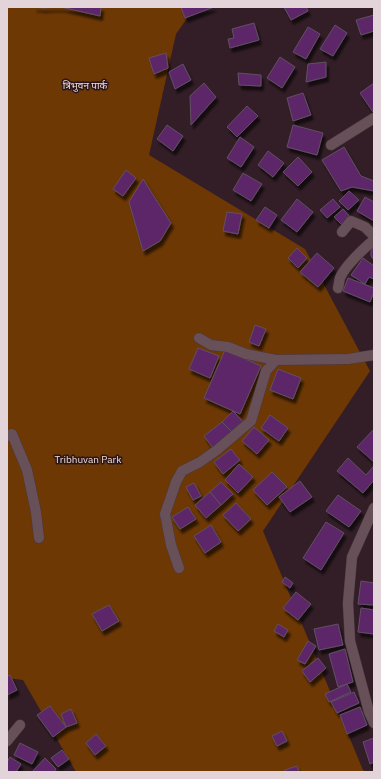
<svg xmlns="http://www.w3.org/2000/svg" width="381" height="779" viewBox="0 0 381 779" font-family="'IBM Plex Sans','Noto Sans Devanagari',sans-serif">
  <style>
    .green { fill: #6d3804 }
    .building { fill: #5d2768; stroke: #605063; filter: url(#shadow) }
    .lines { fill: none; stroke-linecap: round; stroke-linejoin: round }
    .minor-casing { stroke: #4a3940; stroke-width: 11 }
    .minor { stroke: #685059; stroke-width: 10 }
    .labels { text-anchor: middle; stroke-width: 3; stroke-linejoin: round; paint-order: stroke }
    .park-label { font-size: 10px; fill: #f3ded0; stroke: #29151e }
  </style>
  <defs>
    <filter id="shadow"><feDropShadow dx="2.5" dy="4.5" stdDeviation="1" flood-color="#0009"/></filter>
  </defs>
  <rect width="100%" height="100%" fill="#331e27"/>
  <polygon class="green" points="7,7 195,7 176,34 149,155 305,249 370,371 263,531 363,770 368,772 76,772 23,680 7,678"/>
  <g class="building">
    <polygon points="34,7 101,7 100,16 61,7 43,8"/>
    <polygon points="181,7 214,7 185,18"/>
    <polygon points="284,7 306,7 308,11 291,20"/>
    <polygon points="374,15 374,31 361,35 356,20"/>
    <polygon points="254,23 259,40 230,48 228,39 234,38 232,29"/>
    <polygon points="335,25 347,33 333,56 320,49"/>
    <polygon points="308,27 320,34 306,59 293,52"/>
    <polygon points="166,53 168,68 154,74 149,58"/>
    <polygon points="280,57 295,67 282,88 267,78"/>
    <polygon points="326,62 326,77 306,82 308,64"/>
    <polygon points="183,64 191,80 175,89 169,72"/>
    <polygon points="238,73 261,75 261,86 239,85"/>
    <polygon points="204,83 216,97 191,125 190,96"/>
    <polygon points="374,83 374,112 373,112 360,93"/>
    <polygon points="303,93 311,115 293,121 287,98"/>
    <polygon points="247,106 258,116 237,137 227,127"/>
    <polygon points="167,125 183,136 173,151 157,139"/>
    <polygon points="293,125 323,133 317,155 287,147"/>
    <polygon points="240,137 254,147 241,167 227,158"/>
    <polygon points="344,147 361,176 374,181 374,191 352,187 341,191 322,160"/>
    <polygon points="268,151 284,163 273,177 258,165"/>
    <polygon points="298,157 312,172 298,186 283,172"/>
    <polygon points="126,170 136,178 123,196 113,189"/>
    <polygon points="243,173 262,184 251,201 233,190"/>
    <polygon points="143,179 171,223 160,241 143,251 129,202"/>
    <polygon points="349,191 359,200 348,210 339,201"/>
    <polygon points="365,197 374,202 374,221 357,211"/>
    <polygon points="297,199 313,212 297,232 281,220"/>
    <polygon points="333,199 340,207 327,218 320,210"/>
    <polygon points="265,207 277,215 269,228 256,220"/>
    <polygon points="343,209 352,219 343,226 334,217"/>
    <polygon points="227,212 242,214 238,234 223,231"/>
    <polygon points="374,245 374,260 371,256 371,251"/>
    <polygon points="297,248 307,258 298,268 288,258"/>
    <polygon points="317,253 334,268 318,287 300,272"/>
    <polygon points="363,258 374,266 374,279 369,277 365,284 351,275"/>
    <polygon points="348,278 374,288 374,292 370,302 343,291"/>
    <polygon points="255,325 266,329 259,346 249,342"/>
    <polygon points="198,348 219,356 210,378 189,369"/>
    <polygon points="225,350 261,366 240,414 204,398"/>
    <polygon points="278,369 301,378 293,399 270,390"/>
    <polygon points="233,411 244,423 233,433 222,422"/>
    <polygon points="270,415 288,428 279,441 261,428"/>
    <polygon points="222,422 232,432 213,448 204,436"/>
    <polygon points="254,427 269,440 257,454 242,441"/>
    <polygon points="374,429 374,462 357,447"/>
    <polygon points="231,449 240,460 223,474 214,462"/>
    <polygon points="348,458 366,475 373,467 374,468 374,480 363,493 337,471"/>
    <polygon points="239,464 253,477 238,493 225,480"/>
    <polygon points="272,472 287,487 267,505 253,490"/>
    <polygon points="300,481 312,497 290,512 279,497"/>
    <polygon points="221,482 233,494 221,505 210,492"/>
    <polygon points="194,483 201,496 193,500 186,487"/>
    <polygon points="210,492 221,505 206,518 195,505"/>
    <polygon points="338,495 361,511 349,527 326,511"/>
    <polygon points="236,503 251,519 238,531 223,515"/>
    <polygon points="188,507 196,519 180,529 172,517"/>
    <polygon points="326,522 344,533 321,570 303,558"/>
    <polygon points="211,525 221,542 205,553 194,536"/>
    <polygon points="285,577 293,583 290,588 282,582"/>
    <polygon points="361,581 374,583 374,605 358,604"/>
    <polygon points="296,592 311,604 298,620 283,608"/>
    <polygon points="109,605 119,621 102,631 92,614"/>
    <polygon points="361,608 374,610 374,634 358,632"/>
    <polygon points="278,624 288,630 284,637 274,631"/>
    <polygon points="338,624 343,645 319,650 314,629"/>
    <polygon points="308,641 316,646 305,664 297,660"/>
    <polygon points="345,649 353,682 338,687 329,654"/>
    <polygon points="318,658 326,668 310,682 302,671"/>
    <polygon points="10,675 17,690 7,695 7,676"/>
    <polygon points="347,684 351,692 329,702 325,694"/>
    <polygon points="354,692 359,703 337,713 331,702"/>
    <polygon points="50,706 66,727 53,737 37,715"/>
    <polygon points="360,707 367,725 347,734 340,715"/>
    <polygon points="71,709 77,723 66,727 61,714"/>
    <polygon points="282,731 287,741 277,746 272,736"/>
    <polygon points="96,734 106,746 95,755 86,743"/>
    <polygon points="374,738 374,762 370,764 363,742"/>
    <polygon points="20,743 38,752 32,764 14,755"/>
    <polygon points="62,750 69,759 58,767 51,758"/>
    <polygon points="10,757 21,764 16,772 7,772 7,762"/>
    <polygon points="45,758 56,769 54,772 32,772"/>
    <polygon points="297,766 299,772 285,772 285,770"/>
  </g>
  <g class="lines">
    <g class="minor-casing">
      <g id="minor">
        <polyline points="331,145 374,118"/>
        <polyline points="342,232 351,221 365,227 374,236"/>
        <path d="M 338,288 C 339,285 339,281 340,278 C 344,267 365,247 374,240"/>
        <polyline points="199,338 211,345 228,347 246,354 276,360"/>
        <polyline points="7,436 12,434 27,470 36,512 39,538"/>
        <polyline points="374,508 352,557 348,603 350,641 369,712 374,723"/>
        <polyline points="179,568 171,545 165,514 176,482 182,471 200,462 217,450 251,421 266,371 276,360 348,359 374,355"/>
        <polyline points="7,741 20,725"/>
      </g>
    </g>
    <use href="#minor" class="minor"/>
  </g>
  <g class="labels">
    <g class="park-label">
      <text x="85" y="89">त्रिभुवन पार्क</text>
      <text x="88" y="463">Tribhuvan Park</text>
    </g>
  </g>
  <rect width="381" height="779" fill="none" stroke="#e3d4d9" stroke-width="16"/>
</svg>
